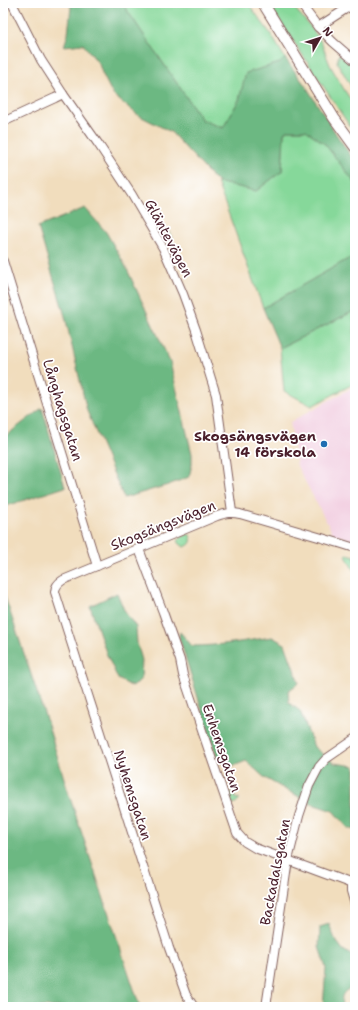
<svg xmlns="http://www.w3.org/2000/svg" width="358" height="1010" viewBox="0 0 358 1010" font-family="'Shantell Sans',sans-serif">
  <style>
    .built { fill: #f2cfe1 }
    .green { fill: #86d89a; stroke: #687c62 }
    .forest { fill: #6cb882; stroke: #5b6c56 }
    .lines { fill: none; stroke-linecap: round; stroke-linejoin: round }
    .minor-casing { stroke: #84625e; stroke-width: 10 }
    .tertiary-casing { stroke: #84625e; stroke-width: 12 }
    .minor { stroke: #fff; stroke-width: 8 }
    .tertiary { stroke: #fff; stroke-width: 10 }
    .poi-dot { fill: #1f6fb2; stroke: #fff; stroke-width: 1.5 }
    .labels { text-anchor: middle; stroke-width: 3.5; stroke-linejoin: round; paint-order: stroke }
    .street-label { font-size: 14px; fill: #4a1f2b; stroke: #fff }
    .poi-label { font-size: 14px; font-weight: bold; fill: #4a1f2b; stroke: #fff; text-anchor: end }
  </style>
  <rect width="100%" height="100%" fill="#fff"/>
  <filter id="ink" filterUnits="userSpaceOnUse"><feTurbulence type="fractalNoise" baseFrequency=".025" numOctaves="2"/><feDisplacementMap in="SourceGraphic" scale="8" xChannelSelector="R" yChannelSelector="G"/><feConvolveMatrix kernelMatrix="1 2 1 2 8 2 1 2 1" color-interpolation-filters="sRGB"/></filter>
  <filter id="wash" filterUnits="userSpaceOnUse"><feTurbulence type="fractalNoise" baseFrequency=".012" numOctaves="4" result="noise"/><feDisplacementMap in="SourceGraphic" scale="16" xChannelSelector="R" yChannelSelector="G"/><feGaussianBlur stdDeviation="0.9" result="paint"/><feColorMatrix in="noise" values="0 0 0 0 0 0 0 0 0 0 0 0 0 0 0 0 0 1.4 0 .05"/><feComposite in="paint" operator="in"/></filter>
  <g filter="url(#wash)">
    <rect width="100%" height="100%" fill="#f1ddbd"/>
    <polygon class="built" points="355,386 355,541 333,534 297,466 290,422"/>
    <g class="green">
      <polygon points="122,3 248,3 270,33 285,58 280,63 246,73 239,100 223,128 202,120"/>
      <polygon points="268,3 291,3 297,11 310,26 321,42 330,65 345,91 355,106 355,134"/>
      <polygon points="339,54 355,67 355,93 337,62"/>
      <polygon points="287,130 306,130 325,144 355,183 355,255 263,308 217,182 256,191 282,171 284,133"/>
      <polygon points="169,232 173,240 166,243 162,235"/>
      <polygon points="354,311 355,383 312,406 284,391 280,348"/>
      <polygon points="148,529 152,538 144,541 140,533"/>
      <path d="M 189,534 L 190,535 C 193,541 191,545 184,547 L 179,543 L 178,540 L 181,538 L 181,537 Z"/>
      <polygon points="347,554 355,556 355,573 346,556"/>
      <polygon points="234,792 236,799 239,798 239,801 233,804 231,803 228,794"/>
    </g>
    <g class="forest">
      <polygon points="69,3 122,3 202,120 223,128 239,100 246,73 280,63 285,58 307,88 336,134 355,162 355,183 325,144 306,130 287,130 284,133 282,171 256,191 217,182 171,132 138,115 113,95 102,73 99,64 83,44 64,46 68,34 71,7"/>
      <polygon points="85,208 106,232 125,265 170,362 192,454 192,464 189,477 168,485 124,498 87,411 65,316 38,227"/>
      <polygon points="355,255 355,312 354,311 280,348 263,308"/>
      <polygon points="42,408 65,487 3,507 3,438"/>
      <polygon points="3,591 47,722 69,795 140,1007 3,1007"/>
      <polygon points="117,593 125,612 136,627 137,643 142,660 141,679 133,687 118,679 107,655 90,606"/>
      <path d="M 180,632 L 192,646 C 219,646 245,641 272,637 L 285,644 L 299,683 L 288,691 L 289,703 L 300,711 L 314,747 L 334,763 L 355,766 L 355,830 L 348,828 L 333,811 L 315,805 L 288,791 L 265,778 L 246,761 L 236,765 L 225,765 L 217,758 L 179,637 Z"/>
      <path d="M 329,924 L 335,939 L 343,950 L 353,956 L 355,962 L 355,986 C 344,991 340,993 342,1007 L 323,1007 L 326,968 L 319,947 L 320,927 Z"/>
    </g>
  </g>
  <g filter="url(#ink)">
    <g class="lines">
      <g class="minor-casing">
        <g id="minor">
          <polyline points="12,3 41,60 63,94 99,145 132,195 163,248 183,294 196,330 216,395 232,512"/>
          <polyline points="300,3 318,27 333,42 355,61"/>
          <polyline points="318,27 355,3"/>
          <polyline points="3,122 55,98 63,94"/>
          <polyline points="3,261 97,566"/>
          <polyline points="139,549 163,612 180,660 183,675 237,833 245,842 255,848 355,885"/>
          <polyline points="351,884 351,891 355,905"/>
          <path d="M 194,1007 L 186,995 L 169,948 L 55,592 C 55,586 58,583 63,580 L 217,516 C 226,513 231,512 240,514 L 339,543 L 355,548"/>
          <polyline points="266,1007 288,860 299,816 309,786 319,767 326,759 355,739"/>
        </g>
      </g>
      <g class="tertiary-casing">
        <polyline id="tertiary" points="263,3 334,118 355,147"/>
      </g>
      <use href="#minor" class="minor"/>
      <use href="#tertiary" class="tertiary"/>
    </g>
  </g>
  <circle class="poi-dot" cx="324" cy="444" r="4"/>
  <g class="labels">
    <g class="street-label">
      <text transform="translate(169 238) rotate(62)" y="5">Gläntevägen</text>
      <text transform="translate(63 410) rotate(73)" y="5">Långhagsgatan</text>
      <text transform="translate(163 525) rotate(-22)" y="5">Skogsängsvägen</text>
      <text transform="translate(222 748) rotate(71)" y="5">Enhemsgatan</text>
      <text transform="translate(133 795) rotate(72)" y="5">Nyhemsgatan</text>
      <text transform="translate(275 872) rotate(-79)" y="5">Backadalsgatan</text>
    </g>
    <g class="poi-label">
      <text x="316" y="441">Skogsängsvägen<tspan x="316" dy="16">14 förskola</tspan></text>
    </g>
  </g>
  <rect width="358" height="1010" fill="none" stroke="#fff" stroke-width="16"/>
  <g transform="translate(320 38) rotate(51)" stroke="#ffffff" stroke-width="3" paint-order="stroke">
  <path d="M0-3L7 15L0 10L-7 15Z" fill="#4a1f2b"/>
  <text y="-6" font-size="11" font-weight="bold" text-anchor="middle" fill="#4a1f2b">N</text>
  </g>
</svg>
